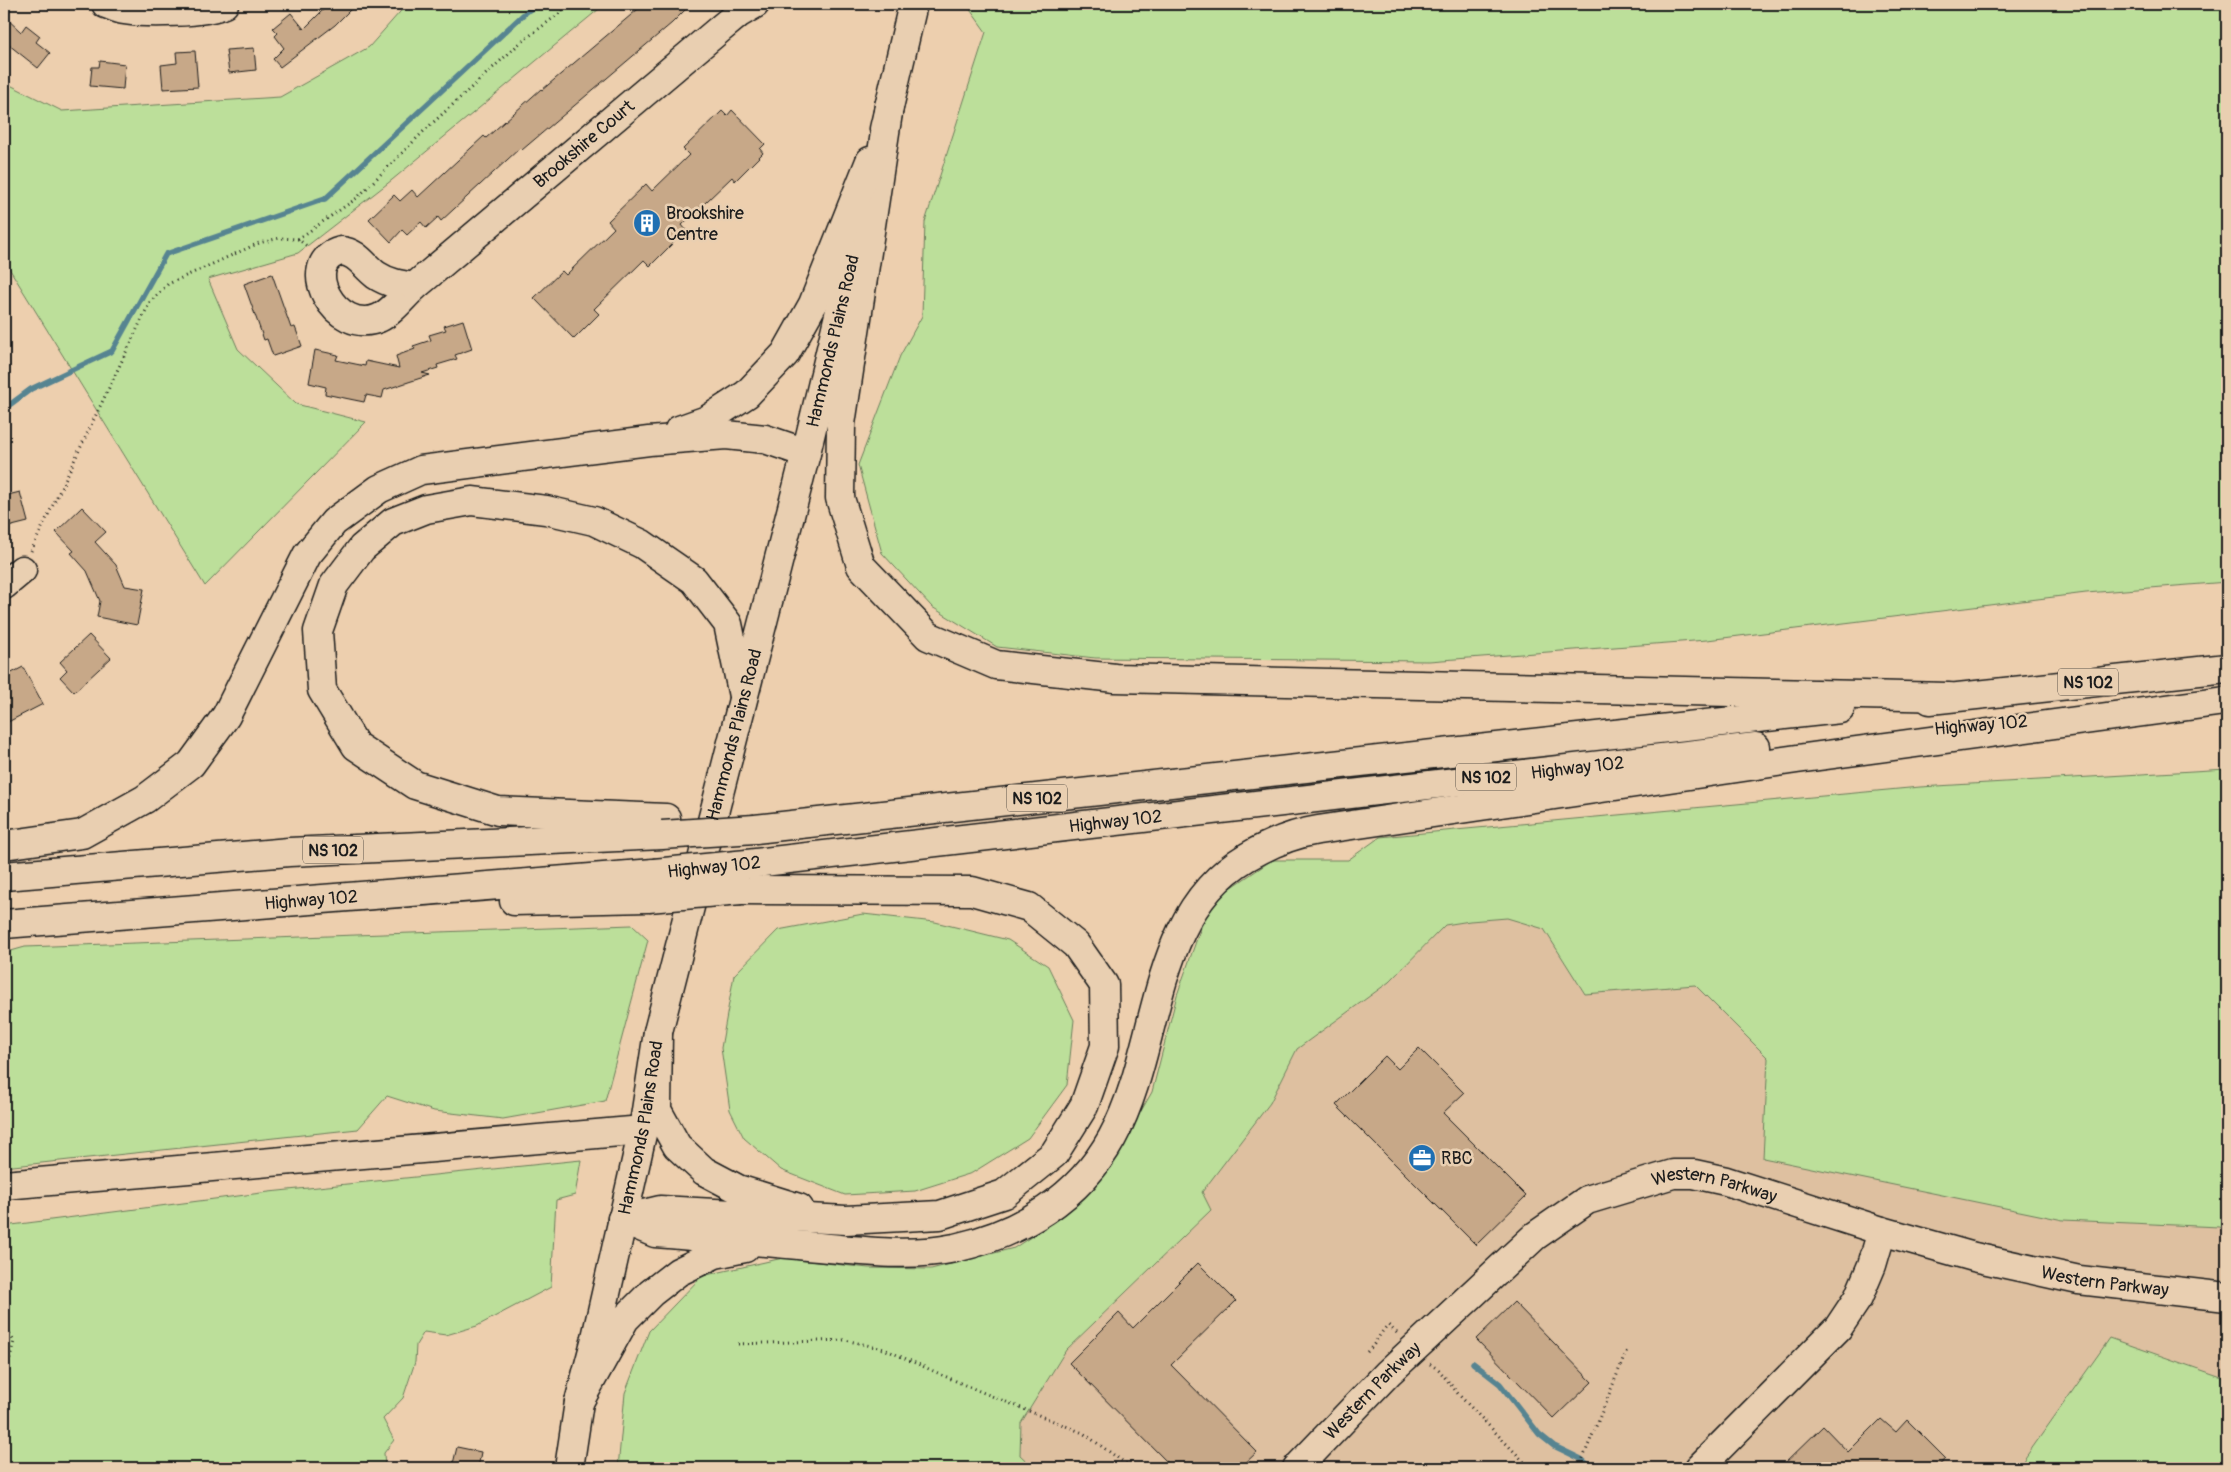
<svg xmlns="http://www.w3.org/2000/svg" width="2231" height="1472" viewBox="0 0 2231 1472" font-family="Pangolin,sans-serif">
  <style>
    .built { fill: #dec0a0 }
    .green { fill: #bcdf9a; stroke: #6c7e5b }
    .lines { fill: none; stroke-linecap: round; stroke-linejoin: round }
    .stream { stroke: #578491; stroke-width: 5.5 }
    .building { fill: #c7a888; stroke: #1c1c1c }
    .minor-casing { stroke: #1c1c1c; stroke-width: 31 }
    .major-casing { stroke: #1c1c1c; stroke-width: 31 }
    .highway-casing { stroke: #1c1c1c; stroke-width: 31 }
    .path { stroke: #1c1c1c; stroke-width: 3; stroke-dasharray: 1 4; stroke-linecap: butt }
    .minor { stroke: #e9cfb1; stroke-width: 28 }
    .major { stroke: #e9cfb1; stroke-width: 28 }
    .highway { stroke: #e9cfb1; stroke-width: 28 }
    .highway-bridge-casing { stroke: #1c1c1c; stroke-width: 31; stroke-linecap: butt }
    .highway-bridge { stroke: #e9cfb1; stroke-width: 28 }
    .labels { text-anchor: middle; stroke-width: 5; stroke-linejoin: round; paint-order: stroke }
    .shield { fill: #e9cfb1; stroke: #5a5249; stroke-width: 1 }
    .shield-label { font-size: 16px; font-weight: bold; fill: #1c1c1c }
    .street-label { font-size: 18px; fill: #1c1c1c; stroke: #e9cfb1 }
    .poi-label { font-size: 18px; fill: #1c1c1c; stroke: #e9cfb1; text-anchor: start }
  </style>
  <rect width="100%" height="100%" fill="#edcfae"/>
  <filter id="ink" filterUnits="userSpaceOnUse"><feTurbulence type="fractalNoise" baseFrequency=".02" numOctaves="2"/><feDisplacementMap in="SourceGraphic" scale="10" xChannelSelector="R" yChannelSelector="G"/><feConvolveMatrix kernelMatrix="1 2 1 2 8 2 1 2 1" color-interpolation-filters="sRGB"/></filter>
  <g filter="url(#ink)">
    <polygon class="built" points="1507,918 1544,929 1585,994 1695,984 1768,1058 1763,1158 2219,1227 2227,1233 2227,1379 2110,1338 2018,1468 1034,1468 1020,1455 1021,1423 1066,1350 1127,1290 1270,1103 1297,1049 1389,982 1445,925 1470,921"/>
    <g class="green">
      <polygon points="407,4 605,4 392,180 298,253 208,279 238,349 296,404 366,422 205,586 4,260 4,82 62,111 280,97 369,47"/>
      <polygon points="966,4 2227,4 2227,582 2086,593 1707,640 1429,661 1095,658 997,647 932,607 882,553 858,465 900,356 922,316 925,222 986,32"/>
      <polygon points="2227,769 2227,1233 2219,1227 2063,1220 1763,1158 1768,1058 1695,985 1585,994 1544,929 1507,918 1470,921 1445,925 1389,982 1297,1049 1270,1103 1202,1192 1211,1210 1066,1350 1021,1423 1020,1455 1034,1468 618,1468 625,1393 649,1331 702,1276 783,1258 868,1268 931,1269 1014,1248 1063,1216 1108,1168 1152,1092 1177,995 1210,902 1272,860 1348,860 1380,837 1920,787"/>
      <polygon points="863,914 935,922 1008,940 1048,966 1074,1020 1067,1085 1028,1138 972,1173 915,1191 845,1195 781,1170 744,1138 730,1110 721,1048 734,975 778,930"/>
      <polygon points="632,925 648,940 605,1101 503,1119 434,1111 387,1096 358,1129 4,1167 4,953 25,947"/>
      <polygon points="581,1160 575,1195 556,1200 551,1287 477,1326 446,1335 424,1332 416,1345 415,1362 403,1398 383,1419 394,1440 384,1453 385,1468 4,1468 4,1226 269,1192"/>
      <polygon points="2110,1338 2227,1379 2227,1468 2018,1468"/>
    </g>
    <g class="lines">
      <g class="stream">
        <polyline points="4,409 31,389 112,351 166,254 325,199 525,13 537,4"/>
        <polyline points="1473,1363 1500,1384 1539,1434 1554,1446 1581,1459 1592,1468"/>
      </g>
    </g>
    <g class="building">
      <polygon points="329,4 356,4 335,25 280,67 273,59 284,48 275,36 278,33 273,28 291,13 304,29"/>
      <polygon points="644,4 691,4 672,23 522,150 520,148 441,221 438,217 426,228 421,222 407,235 402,230 391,242 369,219 394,195 400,201 412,190 418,197 484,136 486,138 541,89 542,90"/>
      <polygon points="4,16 21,32 26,25 40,36 36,42 50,53 38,68 4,41"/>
      <polygon points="254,48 256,70 229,73 226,50"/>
      <polygon points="195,51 198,87 163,89 161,65 177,63 176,52"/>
      <polygon points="100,61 125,64 123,89 90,86 92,67 99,67"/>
      <polygon points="732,110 765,144 760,149 763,153 735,181 732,177 682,225 686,230 650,266 644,260 594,309 599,314 574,339 534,298 562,271 566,275 614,228 608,221 646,184 652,191 689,155 683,149 722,111 727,116"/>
      <polygon points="272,274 291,328 295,327 302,346 273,356 267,339 264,340 244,284"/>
      <polygon points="463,320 472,349 455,355 457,359 437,365 438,368 422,373 430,375 384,390 382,398 366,395 364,402 325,394 326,387 309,383 315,350 338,355 336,360 365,366 366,361 399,368 396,356 415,349 413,346 431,340 429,335 446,330 444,326"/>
      <polygon points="20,492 28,522 4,528 4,496"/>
      <polygon points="82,507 106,532 95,542 116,565 125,586 144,589 137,625 97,617 100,601 87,571 71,553 74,551 56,532"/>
      <polygon points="89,635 111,658 74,692 60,677 67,670 60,662"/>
      <polygon points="23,667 43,704 4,724 4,677"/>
      <polygon points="1419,1048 1464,1093 1443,1113 1526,1196 1476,1245 1336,1105 1385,1056 1398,1069"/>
      <polygon points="1198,1263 1236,1301 1171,1365 1257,1452 1240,1468 1173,1468 1069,1363 1119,1313 1133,1328"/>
      <polygon points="1514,1302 1592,1382 1554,1419 1476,1339"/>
      <polygon points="1881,1419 1896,1432 1907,1420 1946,1459 1936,1468 1780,1468 1823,1426 1848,1452"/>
      <polygon points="457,1447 481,1452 478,1468 452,1468"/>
    </g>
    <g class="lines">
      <g class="minor-casing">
        <g id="minor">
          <path d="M 106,4 C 112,6 118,9 124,10 C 146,14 205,13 224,4"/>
          <path d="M 341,251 C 357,252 364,266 376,275 C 388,283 401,285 414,287 C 404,296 392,312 379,318 C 335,337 296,262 341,251 Z"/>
          <path id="s1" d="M 414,287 L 720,29 L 738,14 L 755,4"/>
          <polyline points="4,585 22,570"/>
          <polyline points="4,1185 643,1130"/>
          <path id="s2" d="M 1297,1468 L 1388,1373 L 1535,1236 L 1587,1200 L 1673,1174 L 1694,1174 L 1726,1181 L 1882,1231 L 1974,1257 L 2079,1280 L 2227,1297"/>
          <polyline points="1699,1468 1838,1328 1858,1298 1872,1265 1882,1231"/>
        </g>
      </g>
      <g class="major-casing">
        <g id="major">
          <polyline points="884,129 913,4"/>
          <path id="s3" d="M 569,1468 L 579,1402 L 595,1342 L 643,1130 L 658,1032 L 806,453 L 860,227"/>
        </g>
      </g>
      <g class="highway-casing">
        <g id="highway">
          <polyline points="889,106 841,424 840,498 861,566 928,636 996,665 1115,678 1949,697"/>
          <polyline points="679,430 707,420 747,394 785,354 813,304 870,161"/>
          <polyline points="1930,700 2227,668"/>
          <polyline points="666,818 498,811 415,785 356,746 322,690 318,631 334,585 362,548 393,522 426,509 472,501 546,510 594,521 642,544 694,580 728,624 743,696"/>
          <polyline points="755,829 1840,709"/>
          <polyline points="4,845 82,834 145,799 191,764 226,716 307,555 334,522 379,489 421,470 649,441 726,435 765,439 806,453"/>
          <path id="s4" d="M 747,864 L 1756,747"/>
          <polyline points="4,876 289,852 662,835"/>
          <polyline points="514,901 648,898"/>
          <path id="s5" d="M 4,924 L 654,873"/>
          <polyline points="658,1032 657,1110 677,1146 704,1171 738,1189 799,1208"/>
          <path d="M 622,1219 L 655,1233 C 706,1237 757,1241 807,1246 C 857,1250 906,1258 955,1248 C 1021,1233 1079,1198 1112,1138 C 1162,1047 1148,916 1247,857 C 1269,844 1293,834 1318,830 L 1797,759 L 2225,701"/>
          <polyline points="622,1219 660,1210 846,1220 940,1215 1004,1194 1054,1154 1084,1106 1105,1046 1104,985 1076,945 1029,907 972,891 741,890"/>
          <polyline points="579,1402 625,1319 651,1293 678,1272 715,1254 745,1248"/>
        </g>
      </g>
      <g class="path">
        <polyline points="298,239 357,198 425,130 520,43 572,4"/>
        <polyline points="31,551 150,302 168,284 259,243 280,238 298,239 308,247"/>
        <polyline points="4,1326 14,1341 4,1382"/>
        <polyline points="738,1344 845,1340 884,1349 967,1386 1083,1433 1132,1468"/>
        <path d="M 1367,1352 C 1377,1343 1378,1335 1388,1325 L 1397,1333"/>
        <polyline points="1430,1364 1439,1370 1459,1395 1530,1468"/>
        <polyline points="1579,1468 1627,1350"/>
      </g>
      <use href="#minor" class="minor"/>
      <use href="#major" class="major"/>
      <use href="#highway" class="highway"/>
      <g class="highway-bridge-casing">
        <g id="highway-bridge">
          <polyline points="662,835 755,829"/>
          <polyline points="654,873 747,864"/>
          <polyline points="648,898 741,890"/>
        </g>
      </g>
      <use href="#highway-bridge" class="highway-bridge"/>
    </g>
  </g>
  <defs>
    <g id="building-disc" transform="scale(1.4375)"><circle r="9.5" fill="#1f6fb2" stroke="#e9cfb1"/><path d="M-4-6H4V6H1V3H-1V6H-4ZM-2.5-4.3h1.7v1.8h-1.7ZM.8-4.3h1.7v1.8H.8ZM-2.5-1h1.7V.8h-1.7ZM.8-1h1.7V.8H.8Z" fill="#fff"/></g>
    <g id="office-disc" transform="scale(1.4375)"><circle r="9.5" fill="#1f6fb2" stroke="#e9cfb1"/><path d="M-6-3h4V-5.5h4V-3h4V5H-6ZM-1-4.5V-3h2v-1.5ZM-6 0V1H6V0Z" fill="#fff"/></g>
  </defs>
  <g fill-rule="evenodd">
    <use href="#building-disc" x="647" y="223"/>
    <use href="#office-disc" x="1422" y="1158"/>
  </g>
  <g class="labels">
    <g class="shield">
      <rect x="2058" y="668.5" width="60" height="27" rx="4"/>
      <rect x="1456" y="763.5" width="60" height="27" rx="4"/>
      <rect x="1007" y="784.5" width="60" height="27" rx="4"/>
      <rect x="303" y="836.5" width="60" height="27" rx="4"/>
    </g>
    <g class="shield-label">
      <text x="2088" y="688">NS 102</text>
      <text x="1486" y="783">NS 102</text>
      <text x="1037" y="804">NS 102</text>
      <text x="333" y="856">NS 102</text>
    </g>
    <g class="street-label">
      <text dy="6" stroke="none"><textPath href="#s1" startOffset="222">Brookshire Court</textPath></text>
      <text dy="6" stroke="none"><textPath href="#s3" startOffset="1158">Hammonds Plains Road</textPath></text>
      <text transform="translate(1981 725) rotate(-5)" y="6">Highway 102</text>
      <text dy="6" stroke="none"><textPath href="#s3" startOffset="752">Hammonds Plains Road</textPath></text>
      <text dy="6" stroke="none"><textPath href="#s4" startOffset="836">Highway 102</textPath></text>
      <text dy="6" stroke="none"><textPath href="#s4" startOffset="371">Highway 102</textPath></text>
      <text transform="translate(714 867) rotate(-6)" y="6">Highway 102</text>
      <text dy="6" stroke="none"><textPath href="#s5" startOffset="308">Highway 102</textPath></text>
      <text dy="6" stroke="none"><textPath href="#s3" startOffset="348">Hammonds Plains Road</textPath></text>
      <text dy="6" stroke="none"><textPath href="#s2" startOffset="528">Western Parkway</textPath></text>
      <text dy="6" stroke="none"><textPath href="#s2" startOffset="932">Western Parkway</textPath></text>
      <text dy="6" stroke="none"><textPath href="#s2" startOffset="108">Western Parkway</textPath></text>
    </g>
    <g class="poi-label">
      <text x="666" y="219">Brookshire<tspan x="666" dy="21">Centre</tspan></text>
      <text x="1441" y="1164">RBC</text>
    </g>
  </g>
  <rect width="2231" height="1472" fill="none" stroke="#e9cfb1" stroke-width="20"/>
  <rect x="10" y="10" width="2211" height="1452" fill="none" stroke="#1c1c1c" stroke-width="2" filter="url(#ink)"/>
</svg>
